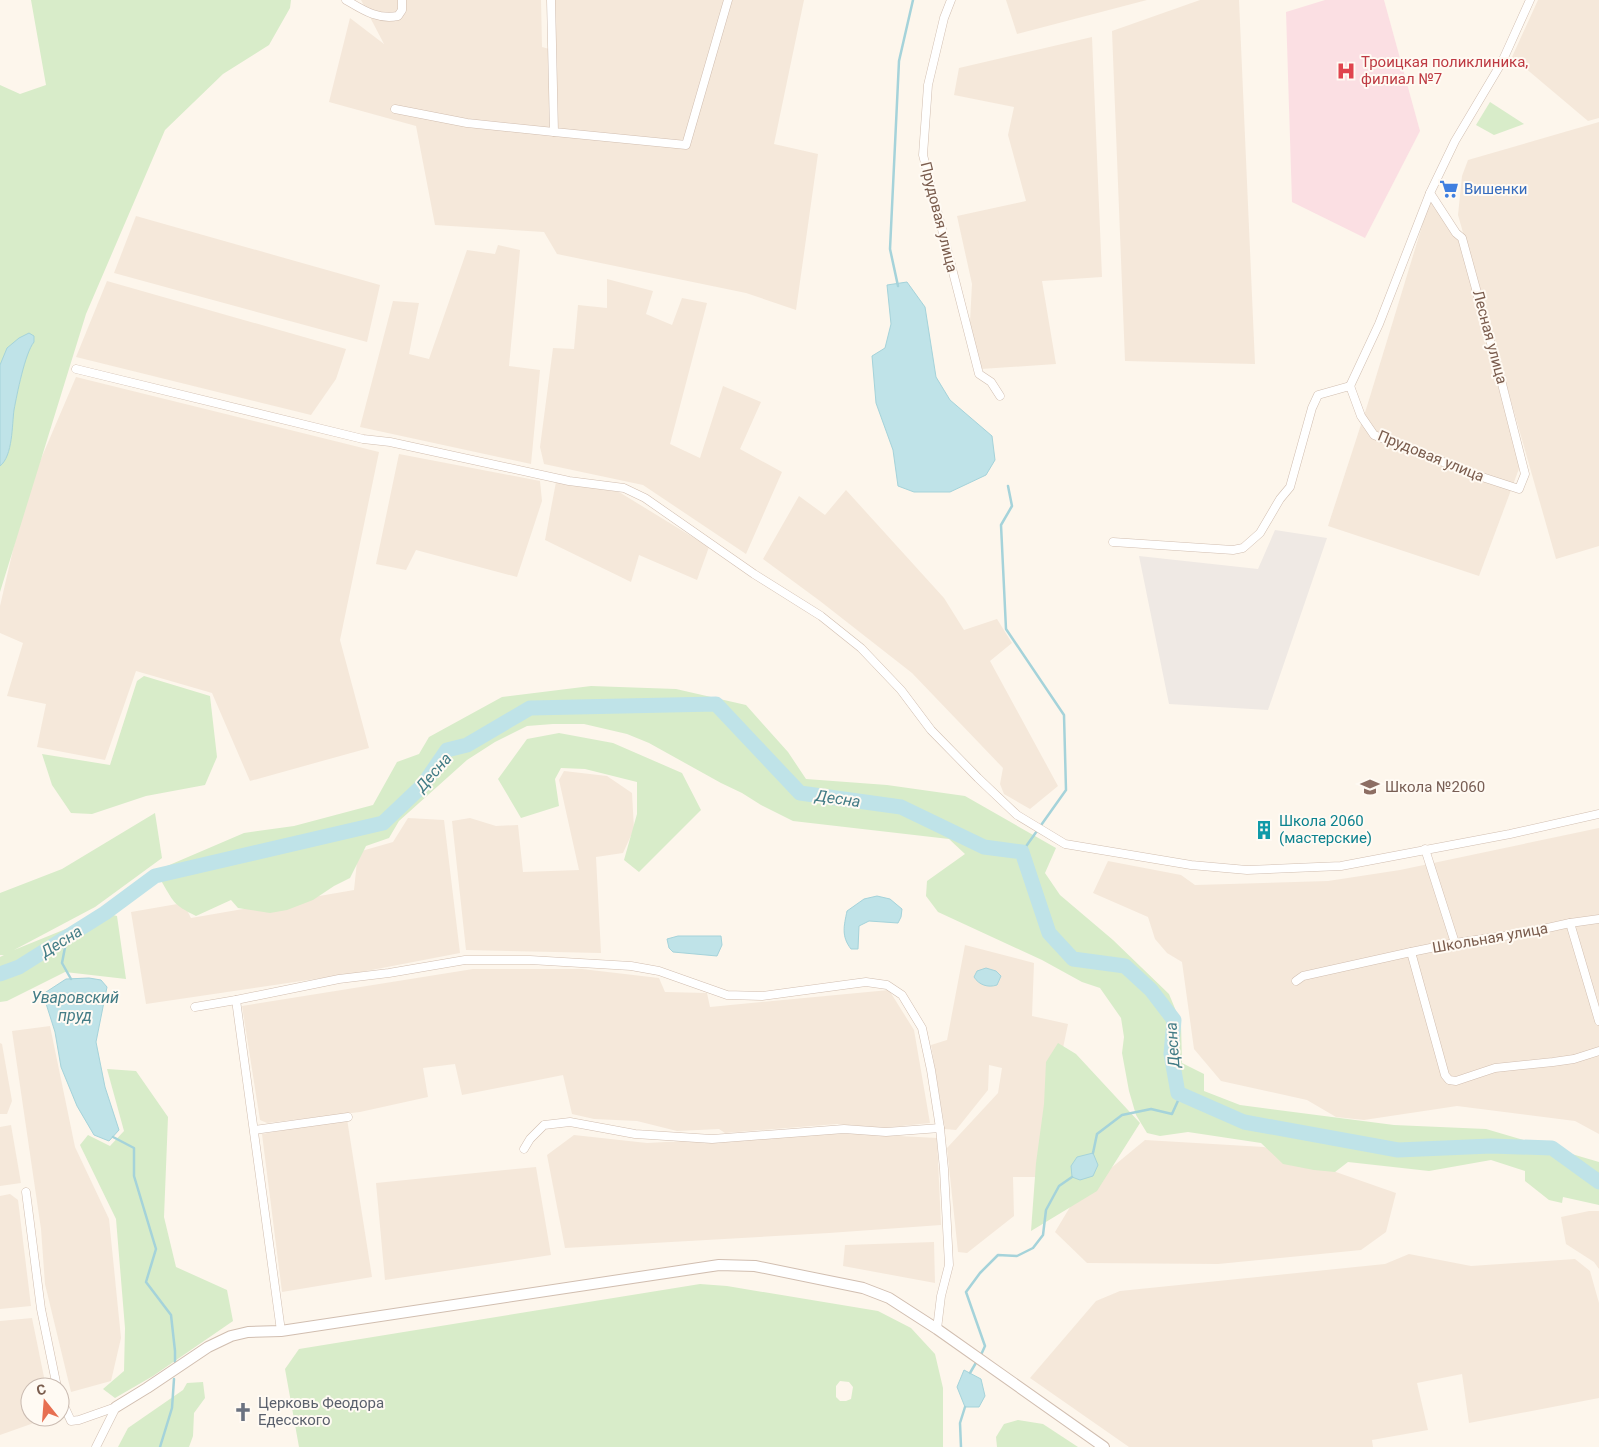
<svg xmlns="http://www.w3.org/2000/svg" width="1599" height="1447" viewBox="0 0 1599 1447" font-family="Roboto,sans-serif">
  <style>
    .residential { fill: #f5e8da }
    .industrial { fill: #efe9e4 }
    .medical { fill: #fbdfe3 }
    .green { fill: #d8ecc9; fill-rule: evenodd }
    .water { fill: #bfe3e8; stroke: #a5d3da }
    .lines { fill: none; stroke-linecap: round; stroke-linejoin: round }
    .stream { stroke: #a5d3da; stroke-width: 2.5 }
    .river { stroke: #bfe3e8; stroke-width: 15 }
    .minor-casing { stroke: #d1beb0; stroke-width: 9 }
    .tertiary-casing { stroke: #d1beb0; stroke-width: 12 }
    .minor { stroke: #fff; stroke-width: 8 }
    .tertiary { stroke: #fff; stroke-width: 10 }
    .labels { text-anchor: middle; stroke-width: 4; stroke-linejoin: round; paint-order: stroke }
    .health-label { font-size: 15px; fill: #be3a42; stroke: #fffaf3; text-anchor: start }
    .shop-label { font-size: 15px; fill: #366cbe; stroke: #fffaf3; text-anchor: start }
    .street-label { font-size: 15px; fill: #7a5c4d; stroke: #fffaf3 }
    .education-label { font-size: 15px; fill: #785e54; stroke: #fffaf3; text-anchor: start }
    .culture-label { font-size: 15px; fill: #0d838f; stroke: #fffaf3; text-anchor: start }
    .worship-label { font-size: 15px; fill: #5b616d; stroke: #fffaf3; text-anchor: start }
    .water-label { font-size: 16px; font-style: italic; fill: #437c86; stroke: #fffaf3 }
  </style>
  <rect width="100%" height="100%" fill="#fdf6ec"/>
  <g class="residential">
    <polygon points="361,0 541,0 542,47 553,50 552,0 804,0 774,144 818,154 796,310 746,293 557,254 544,232 435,225 416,126 329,102 350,18 384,44"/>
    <polygon points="1006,0 1147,0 1017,34"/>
    <polygon points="1200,0 1239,0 1255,364 1125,361 1112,31"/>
    <polygon points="1538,0 1599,0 1599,118 1588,121 1512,57"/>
    <polygon points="1092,37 1102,277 1042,281 1056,364 981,369 970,322 972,284 957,216 1026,201 1008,135 1014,107 954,95 959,68"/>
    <polygon points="1599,122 1599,546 1556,559 1458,215 1462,176 1468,160"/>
    <polygon points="1430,200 1460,241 1520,466 1479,576 1328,526 1368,403"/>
    <polygon points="136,216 380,285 367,342 114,273"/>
    <polygon points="498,245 520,250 509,366 540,370 531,464 360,427 393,301 419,303 409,354 429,359 467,250 495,254"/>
    <polygon points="607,279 653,291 646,314 672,325 682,298 707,303 670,444 700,458 723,386 761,402 740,449 782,472 746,554 643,485 544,464 540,447 553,348 574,349 578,305 607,308"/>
    <polygon points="107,281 346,349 336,379 311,415 76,357"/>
    <polygon points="76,377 379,452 340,640 369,748 250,781 212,693 136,671 105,760 37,747 46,704 7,696 23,643 0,633 0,606 26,494"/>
    <polygon points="399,454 540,481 542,501 517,577 416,550 406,570 376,564"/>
    <polygon points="556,482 619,492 709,547 697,580 639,555 631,582 545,540"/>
    <polygon points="846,490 944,598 964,630 997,619 1012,643 990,661 1058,786 1030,809 1004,794 1000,784 1003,768 912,673 820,601 763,559 799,496 825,515"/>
    <polygon points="564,771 607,776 632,793 634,829 623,853 596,857 601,953 466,950 452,821 470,818 496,826 518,825 523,872 579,870 559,780"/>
    <polygon points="408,818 444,820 460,953 356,973 146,1004 131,912 183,903 191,918 354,890 358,852 393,842"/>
    <polygon points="1599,828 1599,1134 1575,1121 1457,1106 1364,1120 1336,1117 1307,1100 1221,1081 1194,1049 1182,962 1167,953 1155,939 1148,917 1093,893 1108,861 1181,875 1195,885 1328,881 1400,870"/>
    <polygon points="965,945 1034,963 1032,1016 1068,1024 1036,1177 1013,1177 1014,1216 967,1253 958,1252 947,1148 998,1093 1002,1068 989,1065 988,1090 956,1130 945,1129 931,1045 947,1040"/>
    <polygon points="473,969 582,969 659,978 665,992 707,993 710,1007 889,990 914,1030 930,1123 883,1128 837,1124 725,1133 719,1129 677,1131 637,1121 594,1119 572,1114 563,1075 462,1095 455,1064 423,1068 428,1097 360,1112 267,1123 260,1120 242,1006"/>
    <polygon points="50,1026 75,1147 109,1219 121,1338 111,1381 71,1392 45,1284 41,1229 12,1031"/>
    <polygon points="0,1043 2,1044 12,1101 7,1114 0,1114"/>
    <polygon points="347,1119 372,1277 282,1292 262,1134"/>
    <polygon points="11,1125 21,1183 0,1186 0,1127"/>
    <polygon points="843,1133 937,1138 941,1225 829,1233 565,1248 547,1155 574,1135 647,1143"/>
    <polygon points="1145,1140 1264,1147 1396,1193 1386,1232 1361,1250 1218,1264 1087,1263 1055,1232 1076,1197"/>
    <polygon points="536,1167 551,1255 385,1280 376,1183"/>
    <polygon points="10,1194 18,1200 31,1306 0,1309 0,1196"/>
    <polygon points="1589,1211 1599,1211 1599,1269 1594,1262 1566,1244 1561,1217"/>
    <polygon points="934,1242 935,1283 843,1266 845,1245"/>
    <polygon points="1409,1254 1471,1266 1575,1259 1590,1271 1599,1303 1599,1398 1469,1423 1462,1374 1417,1383 1428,1430 1372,1440 1373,1447 1129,1447 1030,1378 1096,1301 1120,1291 1385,1264"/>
    <polygon points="32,1318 46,1387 30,1387 30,1417 44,1417 31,1424 0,1435 0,1321"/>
  </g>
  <polygon class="industrial" points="1275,530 1327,538 1268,710 1169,704 1139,556 1258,569"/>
  <polygon class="medical" points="1325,0 1384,0 1420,131 1365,238 1292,202 1286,12"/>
  <g class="green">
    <polygon points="31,0 291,0 290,8 269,45 223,74 165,130 86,314 0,592 0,85 20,94 46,85"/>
    <polygon points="1490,102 1524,124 1494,135 1476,125"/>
    <polygon points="144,676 210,696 217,757 205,785 146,796 92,814 71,813 52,785 42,754 110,765 137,681"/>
    <path d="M 591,686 L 676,689 L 746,705 L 788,752 L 806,779 L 887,785 L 965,796 L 1056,848 L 1045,873 L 1060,895 L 1113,940 L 1169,994 L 1181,1023 L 1182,1063 L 1204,1074 L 1204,1091 L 1240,1105 L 1394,1125 L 1486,1129 L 1599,1162 L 1599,1205 L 1563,1197 L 1562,1203 L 1549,1200 L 1525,1181 L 1525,1171 L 1491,1160 L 1429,1171 L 1348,1162 L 1335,1172 L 1314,1170 L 1283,1164 L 1261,1143 L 1188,1132 L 1160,1136 L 1147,1133 L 1136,1115 L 1129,1091 L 1122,1053 L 1124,1037 L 1121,1018 L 1100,988 L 1082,982 L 1042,960 L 938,912 L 926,896 L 927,881 L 965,854 L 949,839 L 793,821 L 761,805 L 742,793 L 721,783 L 649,743 L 627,734 L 584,724 L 553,724 L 527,726 L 495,742 L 467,760 L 399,821 L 389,838 L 366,846 L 350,878 L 334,886 L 313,900 L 287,910 L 270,913 L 238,908 L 231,900 L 196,916 C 172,904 174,902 160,879 L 167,866 L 244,833 L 294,826 L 373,805 L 397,762 L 419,754 L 429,737 L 502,697 Z"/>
    <polygon points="559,733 613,743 682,773 701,810 639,872 624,860 637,814 637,782 585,769 561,768 555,779 559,806 521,818 498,779 527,739"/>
    <polygon points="155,813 162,858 95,907 14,950 105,913 117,916 126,979 65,972 7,1001 0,1002 0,957 4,955 0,955 0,893 62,869"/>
    <polygon points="1058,1043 1076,1054 1140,1123 1097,1191 1031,1231 1036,1163 1044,1104 1046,1062"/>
    <polygon points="107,1069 136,1071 168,1117 164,1217 176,1267 227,1290 233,1321 153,1376 115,1398 103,1389 124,1371 125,1328 116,1219 80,1145 88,1135 110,1146 124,1131"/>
    <path d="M 700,1284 L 727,1286 L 878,1311 L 911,1328 L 935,1354 L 943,1388 L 943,1447 L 299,1447 L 285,1369 L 299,1349 ZM 840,1381 L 849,1382 L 853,1387 L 851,1399 L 846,1401 L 840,1401 L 836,1397 L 836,1386 Z"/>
    <polygon points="203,1382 205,1398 194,1413 193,1436 189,1447 118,1447 128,1428 183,1390 187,1383"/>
    <polygon points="1018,1420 1043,1424 1078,1447 997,1447 996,1437 1004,1424"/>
  </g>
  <g class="water">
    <polygon points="907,282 925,307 936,377 950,400 992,436 995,460 986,475 950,492 914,492 898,486 893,450 876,403 872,356 885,348 891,324 887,285"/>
    <path d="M 29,333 L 34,336 L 34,342 C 25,353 17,394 14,410 C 12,424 13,456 0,466 L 0,365 L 7,348 L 19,338 Z"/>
    <path d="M 877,896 L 890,899 L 902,909 L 901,917 L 898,923 L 869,921 L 859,926 L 858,949 L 851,949 C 841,936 844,926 847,911 L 864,899 Z"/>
    <polygon points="678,936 721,936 722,945 717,956 673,952 669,948 667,939"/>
    <path d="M 986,968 L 996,971 L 1001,976 L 997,985 C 988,988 979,985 974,977 L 977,971 Z"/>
    <polygon points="89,978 101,980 107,987 96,1042 105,1087 119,1130 109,1141 94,1135 77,1106 61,1067 55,1032 43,994 66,979"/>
    <polygon points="1093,1153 1098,1165 1093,1176 1080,1180 1072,1177 1071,1166 1077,1157"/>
    <polygon points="964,1370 981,1379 985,1396 979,1407 965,1407 957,1387"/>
  </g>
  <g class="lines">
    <g class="stream">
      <polyline points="898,286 890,249 899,61 913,0"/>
      <polyline points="1008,486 1012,506 1001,525 1006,629 1064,715 1066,790 1022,852"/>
      <polyline points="67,937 62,963 71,979"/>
      <polyline points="113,1137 134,1148 134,1176 156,1249 146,1282 171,1315 175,1351 175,1362"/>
      <polyline points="1093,1153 1097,1134 1122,1115 1151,1109 1172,1114 1181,1094"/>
      <polyline points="980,1357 985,1346 966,1292 980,1273 998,1255 1017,1256 1033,1248 1043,1235 1046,1210 1059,1186 1072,1177"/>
      <polyline points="970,1373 977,1361"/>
      <polyline points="160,1447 172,1408 174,1379"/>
      <polyline points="961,1447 960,1423 965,1407"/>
    </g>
    <polyline class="river" points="0,974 19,967 105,913 155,876 383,823 423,785 447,750 467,745 530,708 716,704 800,793 901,807 984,847 1022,852 1049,933 1073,959 1125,966 1151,990 1174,1020 1171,1054 1178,1093 1244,1122 1398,1150 1491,1146 1552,1148 1599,1182"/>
    <g class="minor-casing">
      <g id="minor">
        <path d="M 346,0 C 363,10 377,20 398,16 L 402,10 L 402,0"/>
        <polyline points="551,0 554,132 686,145 728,0"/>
        <polyline points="951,0 944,18 928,85 923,155 979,374 991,382 1000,396"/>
        <polyline points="395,109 467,123 554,132"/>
        <polyline points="76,369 363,439 390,442 569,481 624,488 645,498 754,574 821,616 861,648 901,690 931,730 978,778 1017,815 1065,844 1191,865 1247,870 1341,866 1510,834 1599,814"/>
        <polyline points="1350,386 1379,324 1430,193"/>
        <polyline points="1113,542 1233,550 1243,548 1260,533 1280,499 1290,487 1312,408 1318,395 1350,386 1361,416 1374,435 1479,476 1519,489 1525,474 1500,376 1462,238 1456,233 1430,193 1455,141 1502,62 1530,0"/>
        <polyline points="1425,849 1455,943"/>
        <polyline points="1570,923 1599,1021"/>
        <polyline points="1411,952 1445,1075 1449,1080 1456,1081 1495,1068 1553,1062 1574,1059 1599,1051"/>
        <polyline points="1296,981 1303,976 1411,952 1455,943 1525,933 1570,923 1599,919"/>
        <polyline points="236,1000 281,1331"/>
        <polyline points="195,1007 236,1000 339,979 389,973 465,960 530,960 631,966 659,971 727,995 762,996 866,982 887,985 902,995 922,1028 931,1070 940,1128 944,1169 949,1265 941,1296 937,1329"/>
        <polyline points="254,1130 348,1117"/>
        <polyline points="524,1149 530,1139 544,1125 570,1122 635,1134 712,1139 844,1129 886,1132 940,1128"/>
        <polyline points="26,1192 41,1309 57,1387"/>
        <polyline points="60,1397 71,1421 79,1420 116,1407"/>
        <polyline points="96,1447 116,1407"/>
      </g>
    </g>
    <g class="tertiary-casing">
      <polyline id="tertiary" points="116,1407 147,1388 208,1347 231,1336 248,1332 281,1331 719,1265 755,1266 863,1288 889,1298 937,1329 1104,1447"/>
    </g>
    <use href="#minor" class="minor"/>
    <use href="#tertiary" class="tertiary"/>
  </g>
  <defs>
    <g id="hospital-bare" transform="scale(1.5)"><path d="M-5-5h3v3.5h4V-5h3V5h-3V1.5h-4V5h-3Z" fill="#e0444e" stroke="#fffaf3" stroke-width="2.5" paint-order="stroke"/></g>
    <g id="supermarket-bare" transform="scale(1.5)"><path d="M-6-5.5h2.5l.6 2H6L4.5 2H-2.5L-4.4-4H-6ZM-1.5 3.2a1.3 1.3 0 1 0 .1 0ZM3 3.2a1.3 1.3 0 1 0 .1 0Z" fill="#3f7fe0" stroke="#fffaf3" stroke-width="2.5" paint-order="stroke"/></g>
    <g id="school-bare" transform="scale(1.5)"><path d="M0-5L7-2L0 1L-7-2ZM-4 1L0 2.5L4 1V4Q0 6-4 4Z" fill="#8d6e63" stroke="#fffaf3" stroke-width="2.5" paint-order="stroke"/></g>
    <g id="building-bare" transform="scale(1.5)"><path d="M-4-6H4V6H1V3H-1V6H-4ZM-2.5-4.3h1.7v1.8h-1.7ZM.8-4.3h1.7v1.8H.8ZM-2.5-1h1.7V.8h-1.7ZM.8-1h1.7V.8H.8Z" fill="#0f9aa8" stroke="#fffaf3" stroke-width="2.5" paint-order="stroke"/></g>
    <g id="church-bare" transform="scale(1.5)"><path d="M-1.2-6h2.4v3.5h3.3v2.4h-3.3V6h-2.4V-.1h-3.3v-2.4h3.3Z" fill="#6b7280" stroke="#fffaf3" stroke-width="2.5" paint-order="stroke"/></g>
  </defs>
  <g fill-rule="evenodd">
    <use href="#hospital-bare" x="1346" y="71"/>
    <use href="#supermarket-bare" x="1449" y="189"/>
    <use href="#school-bare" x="1370" y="787"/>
    <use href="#building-bare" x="1264" y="830"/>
    <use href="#church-bare" x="243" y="1412"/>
  </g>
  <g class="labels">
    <g class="health-label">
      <text x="1361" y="67">Троицкая поликлиника,<tspan x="1361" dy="17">филиал №7</tspan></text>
    </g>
    <g class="shop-label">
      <text x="1464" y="194">Вишенки</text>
    </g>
    <g class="street-label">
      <text transform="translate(939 217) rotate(76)" y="5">Прудовая улица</text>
      <text transform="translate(1490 337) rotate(75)" y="5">Лесная улица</text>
      <text transform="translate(1431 456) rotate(22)" y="5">Прудовая улица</text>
      <text transform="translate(1490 938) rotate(-10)" y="5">Школьная улица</text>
    </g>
    <g class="education-label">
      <text x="1385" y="792">Школа №2060</text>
    </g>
    <g class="culture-label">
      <text x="1279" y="826">Школа 2060<tspan x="1279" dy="17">(мастерские)</tspan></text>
    </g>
    <g class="worship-label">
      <text x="258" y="1408">Церковь Феодора<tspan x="258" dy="17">Едесского</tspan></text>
    </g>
    <g class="water-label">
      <text transform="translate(433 772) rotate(-49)" y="6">Десна</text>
      <text transform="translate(838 798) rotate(8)" y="6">Десна</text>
      <text transform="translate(61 941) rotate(-32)" y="6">Десна</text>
      <text x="75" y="1003">Уваровский<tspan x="75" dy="18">пруд</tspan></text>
      <text transform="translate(1172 1045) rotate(-94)" y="6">Десна</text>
    </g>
  </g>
  <g transform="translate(45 1402) rotate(343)"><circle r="24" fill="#fffaf3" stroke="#cabbb1"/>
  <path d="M0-4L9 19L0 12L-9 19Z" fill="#e76f51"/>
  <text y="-8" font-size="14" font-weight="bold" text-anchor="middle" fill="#7a5c4d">С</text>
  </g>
</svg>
